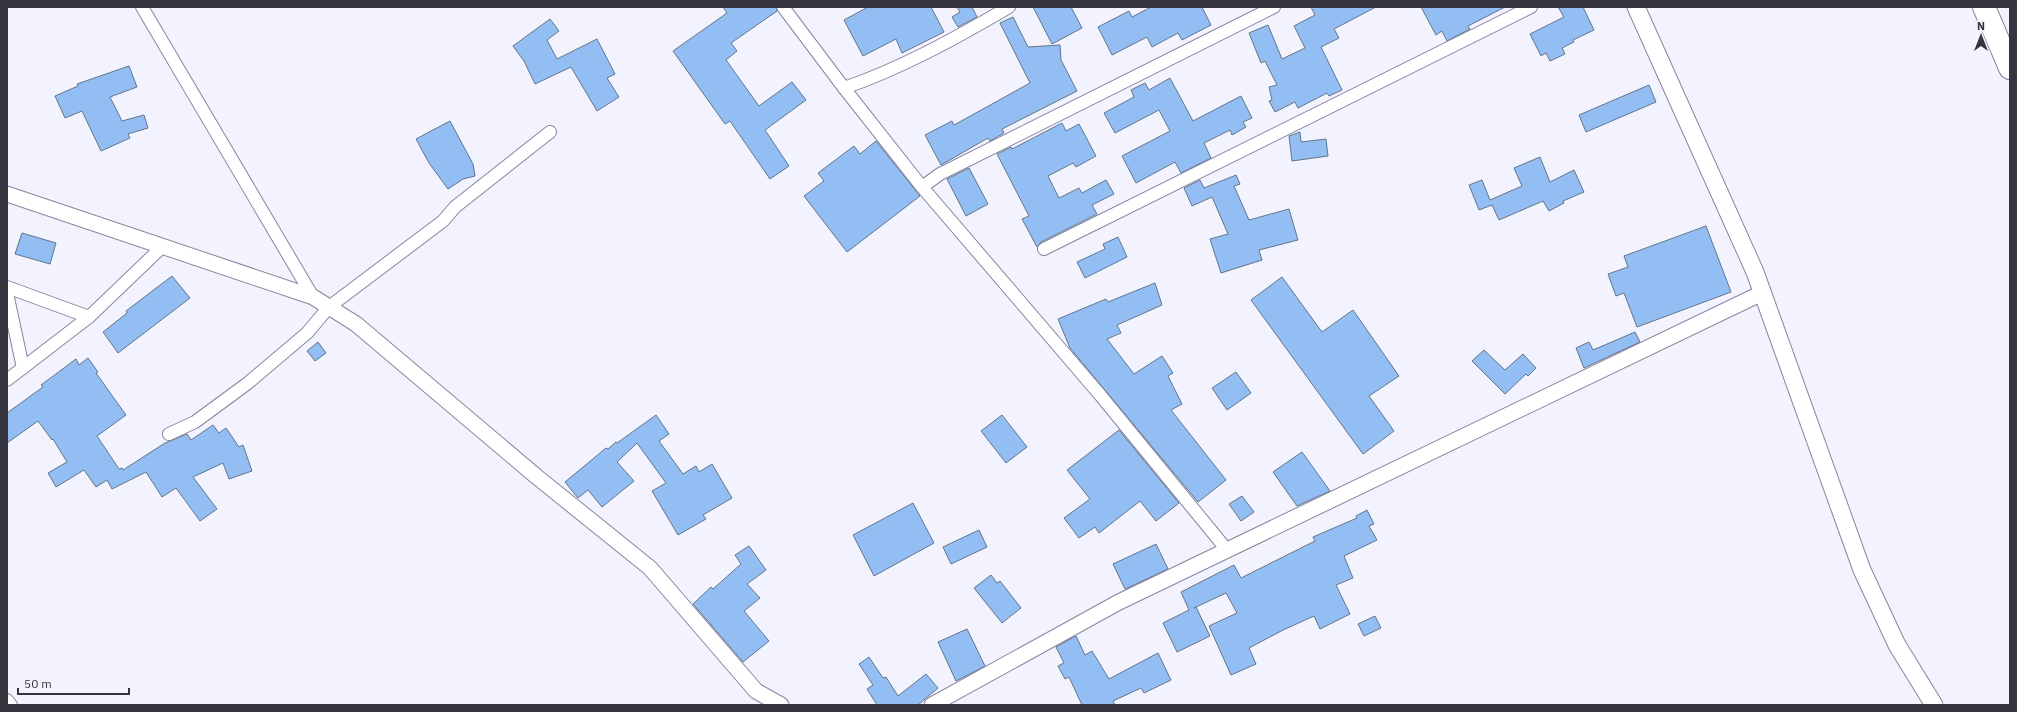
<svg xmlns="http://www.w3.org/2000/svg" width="2017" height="712" viewBox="0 0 2017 712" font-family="'IBM Plex Sans',sans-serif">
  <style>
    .building { fill: #92bef3; stroke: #637589 }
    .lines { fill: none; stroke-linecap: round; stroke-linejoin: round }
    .minor-casing { stroke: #86859f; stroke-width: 14 }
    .tertiary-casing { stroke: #86859f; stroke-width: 17 }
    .secondary-casing { stroke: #86859f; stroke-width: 19 }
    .motorway-casing { stroke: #86859f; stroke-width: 24 }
    .minor { stroke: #fff; stroke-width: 12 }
    .tertiary { stroke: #fff; stroke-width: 15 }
    .secondary { stroke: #fff; stroke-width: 17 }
    .motorway { stroke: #fff; stroke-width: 22 }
  </style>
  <rect width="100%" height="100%" fill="#f3f3ff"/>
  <g class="building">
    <polygon points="723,7 776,7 777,11 731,43 737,51 726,60 759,106 792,82 806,100 765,130 789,166 770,179 730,121 725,124 673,51 727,13"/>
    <polygon points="868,7 931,7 944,32 902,53 896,39 863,56 844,20"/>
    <polygon points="957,7 972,7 977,17 958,27 952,17 960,12"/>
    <polygon points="1033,7 1071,7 1082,28 1052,44"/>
    <polygon points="1151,7 1202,7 1211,25 1182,40 1178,33 1152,47 1147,37 1112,55 1098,27 1129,11 1132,17"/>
    <polygon points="1311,7 1376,7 1334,29 1339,38 1321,47 1342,90 1329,96 1327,93 1298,108 1295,102 1275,112 1269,101 1272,100 1269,87 1277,85 1265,61 1261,63 1249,33 1268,25 1282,59 1305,48 1294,26 1315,15"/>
    <polygon points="1421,7 1505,7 1468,26 1470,29 1447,41 1442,31 1436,35"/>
    <polygon points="1558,7 1583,7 1594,30 1573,40 1574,42 1562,48 1565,54 1550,61 1546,53 1541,56 1530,34 1564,17"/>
    <polygon points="1013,17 1028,47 1060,45 1061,60 1077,91 1002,129 1004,133 990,141 988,138 941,165 925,135 952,121 954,125 1030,83 1000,23"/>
    <polygon points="550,19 559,31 547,40 557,59 597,39 615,74 607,78 619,97 597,111 571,67 535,84 524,61 513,46"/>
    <polygon points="129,66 137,87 110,97 122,121 144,115 148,128 128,134 130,138 101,151 82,111 65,118 55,96 78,86 77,84"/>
    <polygon points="1170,78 1193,121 1241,96 1252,118 1243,122 1246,127 1232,135 1230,130 1204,143 1211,158 1181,173 1175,162 1136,183 1122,156 1170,131 1159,110 1115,133 1104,113 1134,97 1131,90 1145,83 1149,90"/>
    <polygon points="1649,85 1656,102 1586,132 1579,115"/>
    <polygon points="450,121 473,164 475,176 463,179 448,189 429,163 416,139"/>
    <polygon points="1062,123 1066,131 1079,124 1096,156 1076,167 1073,163 1048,176 1059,198 1079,188 1082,193 1106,180 1114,194 1092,205 1097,214 1041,242 1037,247 1022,219 1029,216 997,154 1011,147 1012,149"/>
    <polygon points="1300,132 1301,142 1326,139 1328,156 1292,161 1289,136"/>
    <polygon points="876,141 920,196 847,252 804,196 824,181 818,173 854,146 860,154"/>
    <polygon points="1540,157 1550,182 1574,170 1584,192 1563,201 1564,203 1549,211 1543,201 1499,220 1492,205 1479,210 1469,185 1482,180 1490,200 1522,186 1514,168"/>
    <polygon points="969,168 988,204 966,216 947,179"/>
    <polygon points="1236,175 1240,184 1234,186 1249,220 1289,209 1298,240 1259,250 1262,260 1221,273 1210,239 1228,234 1212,197 1192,206 1184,188 1200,180 1204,188"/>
    <polygon points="1706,226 1731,292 1637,327 1624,293 1616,296 1608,274 1628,267 1624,256"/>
    <polygon points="22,233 56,243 50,264 15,254"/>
    <polygon points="1118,237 1127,257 1085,278 1077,262 1105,249 1103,244"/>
    <polygon points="172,276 190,298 118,353 103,332 127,313 126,311"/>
    <polygon points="1282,277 1322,332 1353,310 1399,376 1369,396 1394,431 1363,454 1251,300"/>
    <polygon points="1155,283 1162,305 1117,325 1121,333 1107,339 1134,374 1162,356 1173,373 1168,376 1182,404 1171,410 1226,480 1198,502 1070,348 1058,319 1106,299 1108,302"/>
    <polygon points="1635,332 1640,342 1584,368 1576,348 1589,342 1593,350"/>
    <polygon points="318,342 326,353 315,361 307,351"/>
    <polygon points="1484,350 1505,370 1523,354 1536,368 1528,376 1526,374 1505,394 1472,361"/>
    <polygon points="88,358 98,372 96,373 126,415 97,436 119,469 122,468 123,470 165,443 187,434 191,440 213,425 219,433 226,428 239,447 243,445 252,471 229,479 223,463 193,477 217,509 200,521 176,488 162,497 146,472 112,489 107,480 96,487 84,470 56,487 48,473 67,462 53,439 52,440 38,421 7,443 7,413 43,387 41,385 76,359 79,365"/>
    <polygon points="1236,372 1251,393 1227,410 1212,388"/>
    <polygon points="656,415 669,434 659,441 683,474 696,466 699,472 712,464 732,498 703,515 706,519 678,535 652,491 666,483 637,443 617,462 634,481 602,507 588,490 578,498 565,482 606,448 608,449 616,442 617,443"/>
    <polygon points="1002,415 1027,447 1006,463 981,431"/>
    <polygon points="1119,430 1179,503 1156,521 1140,501 1099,533 1095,527 1079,538 1064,518 1090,499 1067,470"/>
    <polygon points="1302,452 1330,491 1297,506 1273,472"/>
    <polygon points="1242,496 1254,512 1241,521 1229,504"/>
    <polygon points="913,503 934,543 874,576 853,535"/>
    <polygon points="1367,510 1374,524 1369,526 1377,540 1344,556 1353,578 1336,585 1350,614 1320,629 1314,616 1283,630 1249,648 1256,664 1231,675 1209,626 1237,613 1226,593 1194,608 1196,607 1210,636 1177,652 1163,623 1189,610 1181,592 1234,565 1241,578 1315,541 1313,537 1357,518 1356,516"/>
    <polygon points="979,530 987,547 951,564 943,547"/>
    <polygon points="1156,544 1168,569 1125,589 1113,564"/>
    <polygon points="749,546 766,570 747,584 760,598 744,611 769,641 743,662 693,604 711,587 713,589 741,564 735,555"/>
    <polygon points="991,575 997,583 1000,581 1021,608 1002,623 974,588"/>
    <polygon points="1375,616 1381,628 1364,636 1358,624"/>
    <polygon points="967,629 985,666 956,681 938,642"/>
    <polygon points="1076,636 1085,655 1092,651 1109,679 1158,653 1171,680 1144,693 1141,688 1113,701 1115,705 1082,705 1069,677 1065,679 1058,666 1064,663 1056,647"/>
    <polygon points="869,657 883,678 886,677 898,696 926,674 938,688 918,705 877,705 867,689 873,685 859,664"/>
  </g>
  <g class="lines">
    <g class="minor-casing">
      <g id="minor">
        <polyline points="142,7 313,297"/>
        <polyline points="783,7 844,88 922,187 1101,396 1227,550"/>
        <path d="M 844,88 C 902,68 956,38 1009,7"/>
        <polyline points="922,187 940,174 1274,7"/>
        <polyline points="1044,249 1531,7"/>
        <polyline points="7,287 89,317 163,246"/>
        <polyline points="7,293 23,368"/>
        <polyline points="7,380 89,317"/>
        <polyline points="169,434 195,422 248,383 307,333 329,307 443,221 455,207 550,132"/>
        <polyline points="7,700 11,705"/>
      </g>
    </g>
    <g class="tertiary-casing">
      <g id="tertiary">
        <polyline points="7,194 313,297 356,324 537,477 650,568 756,691 781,705"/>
        <polyline points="932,705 1119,602 1762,293"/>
      </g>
    </g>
    <g class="secondary-casing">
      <polyline id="secondary" points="1636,7 1755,272 1862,570 1897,645 1934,705"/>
    </g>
    <g class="motorway-casing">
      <polyline id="motorway" points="1984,7 2010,68"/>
    </g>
    <use href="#minor" class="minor"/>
    <use href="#tertiary" class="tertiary"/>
    <use href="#secondary" class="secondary"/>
    <use href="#motorway" class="motorway"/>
  </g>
  <rect width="2017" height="712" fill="none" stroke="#353540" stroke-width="16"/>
  <g transform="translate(1981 36)" stroke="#f3f3ff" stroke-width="3" paint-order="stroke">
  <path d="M0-3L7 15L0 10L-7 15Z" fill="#353540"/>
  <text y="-6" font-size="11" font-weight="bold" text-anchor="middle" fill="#353540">N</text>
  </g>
  <path d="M18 688v6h111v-6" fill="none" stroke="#353540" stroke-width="2"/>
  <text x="24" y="688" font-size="12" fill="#353540" stroke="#f3f3ff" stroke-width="3" paint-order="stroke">50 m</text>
</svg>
